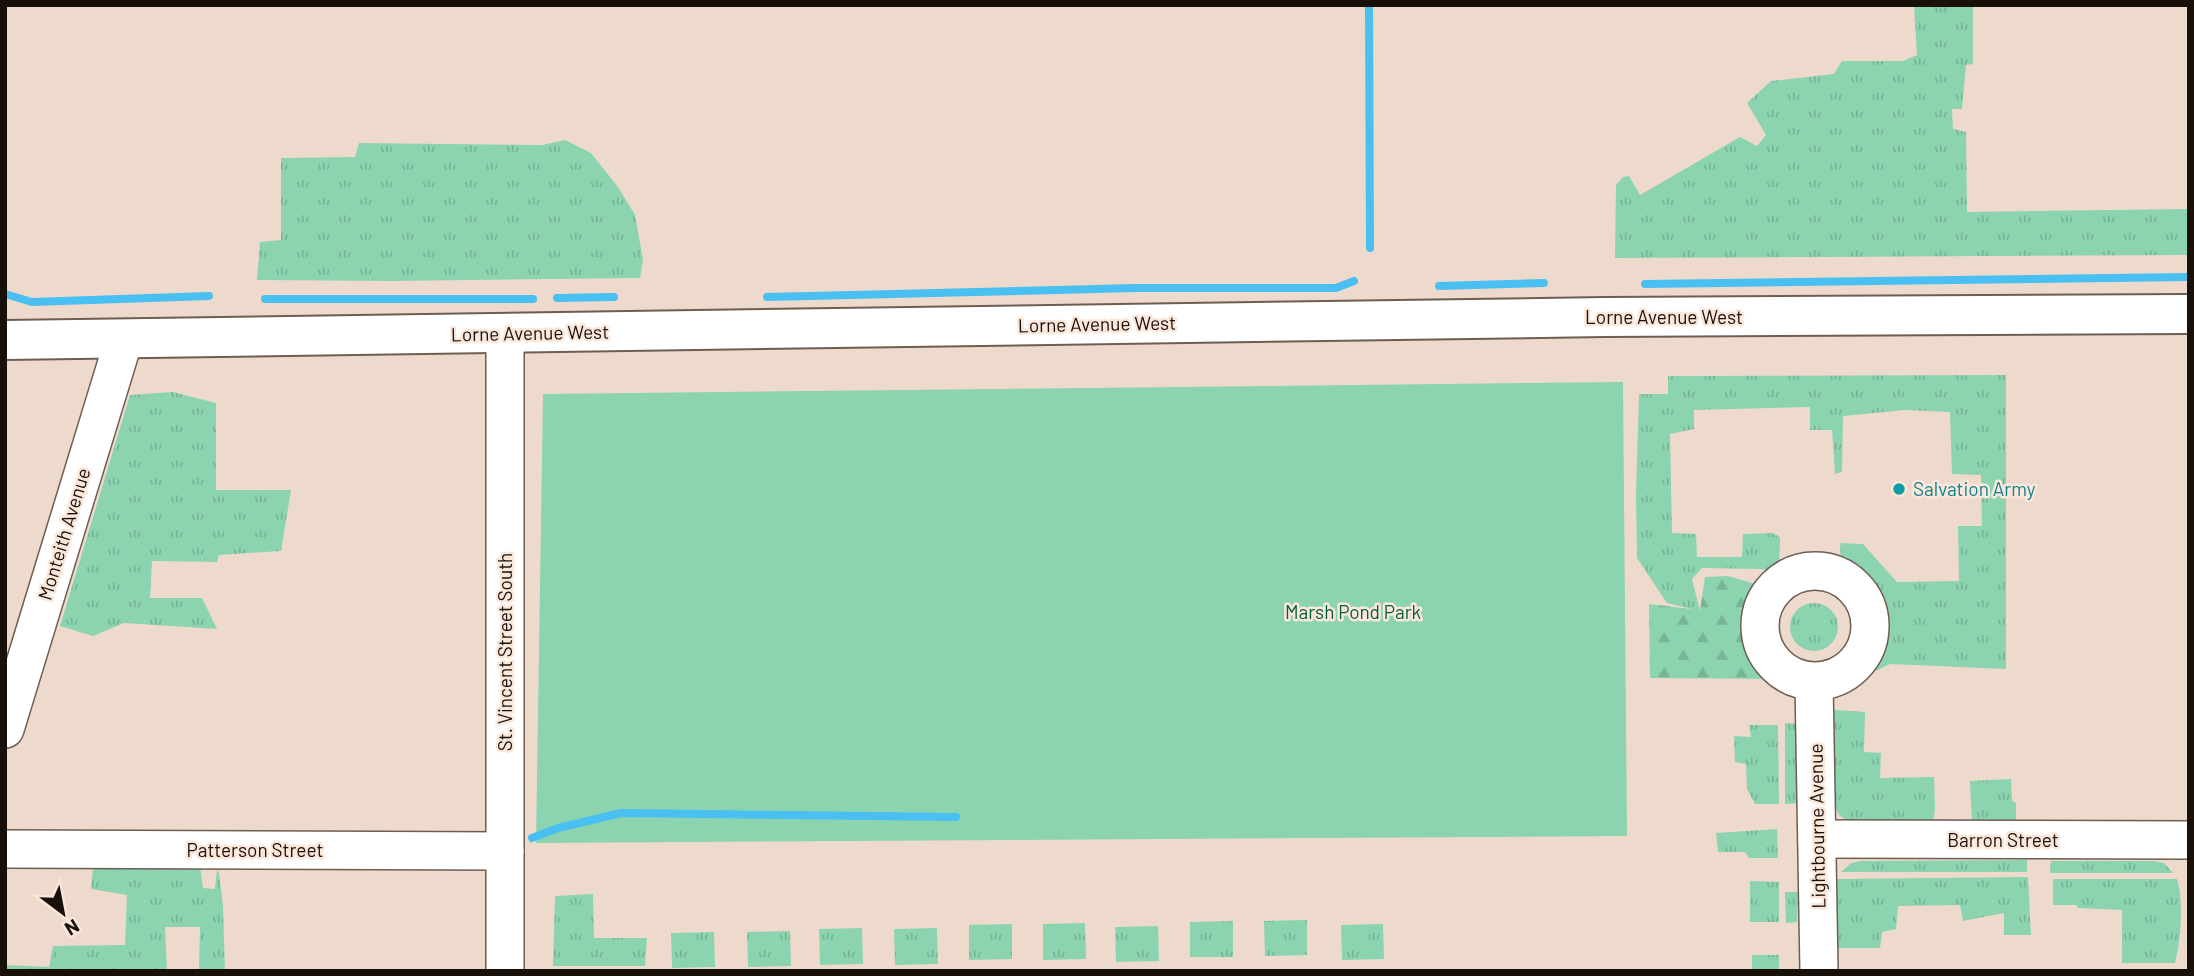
<svg xmlns="http://www.w3.org/2000/svg" width="2194" height="976" viewBox="0 0 2194 976" font-family="Barlow,sans-serif">
  <style>
    .grass { fill: url(#grass-tufts) }
    .forest { fill: url(#forest-firs) }
    .green { fill: #8cd4b0 }
    .lines { fill: none; stroke-linecap: round; stroke-linejoin: round }
    .stream { stroke: #4abff2; stroke-width: 8 }
    .minor-casing { stroke: #6e5d51; stroke-width: 40 }
    .major-casing { stroke: #6e5d51; stroke-width: 42 }
    .minor { stroke: #fff; stroke-width: 37 }
    .major { stroke: #fff; stroke-width: 38 }
    .culture-dot { fill: #0f9aa8; stroke: #fbe7d9; stroke-width: 2.5 }
    .labels { text-anchor: middle; stroke-width: 5; stroke-linejoin: round; paint-order: stroke }
    .street-label { font-size: 19px; fill: #17100b; stroke: #fbe7d9 }
    .culture-label { font-size: 19px; fill: #0d838f; stroke: #fbe7d9; text-anchor: start }
    .park-label { font-size: 19px; fill: #026040; stroke: #fbe7d9 }
  </style>
  <defs>
    <pattern id="grass-tufts" width="24" height="20" patternUnits="userSpaceOnUse" patternTransform="scale(1.75)"><rect width="24" height="20" fill="#8cd4b0"/><path d="M3 7l-1-3M5 7V3M7 7l1-3M15 17l-1-3M17 17v-4M19 17l1-3" fill="none" stroke="#78b596"/></pattern>
    <pattern id="forest-firs" width="22" height="20" patternUnits="userSpaceOnUse" patternTransform="scale(1.75)"><rect width="22" height="20" fill="#8cd4b0"/><path d="M5 1l3.5 6h-7zM16 11l3.5 6h-7z" fill="#78b596"/></pattern>
  </defs>
  <rect width="100%" height="100%" fill="#eedacc"/>
  <g class="grass">
    <polygon points="1914,5 1973,5 1973,64 1966,65 1962,109 1952,109 1953,129 1966,132 1967,212 2189,209 2189,255 1615,258 1616,185 1623,177 1629,176 1640,195 1740,137 1757,146 1766,135 1747,103 1771,81 1834,74 1842,61 1903,61 1917,55"/>
    <polygon points="565,140 591,153 618,187 635,215 643,260 640,278 393,281 257,280 260,242 281,240 281,158 355,157 359,143 542,145"/>
    <path d="M 2006,375 L 2006,669 L 1890,664 L 1878,670 L 1853,677 C 1888,640 1886,597 1841,570 L 1840,543 L 1863,544 L 1897,582 L 1959,581 L 1958,526 L 1982,526 L 1981,475 L 1952,474 L 1950,412 L 1905,410 L 1843,416 L 1842,472 L 1835,474 L 1832,430 L 1810,430 L 1810,407 L 1694,410 L 1694,429 L 1670,434 L 1672,533 L 1696,534 L 1697,557 L 1742,557 L 1743,534 L 1772,533 L 1780,537 L 1779,572 L 1761,569 L 1702,568 L 1692,579 L 1700,611 L 1667,603 L 1637,558 L 1636,495 L 1639,394 L 1668,394 L 1668,376 Z"/>
    <polygon points="173,392 216,403 216,490 291,490 281,551 219,555 217,562 152,561 150,598 202,598 217,629 124,623 93,636 60,626 130,395"/>
    <circle cx="1814" cy="627" r="24"/>
    <path d="M 1834,710 L 1865,712 L 1864,752 L 1881,753 L 1880,778 L 1934,777 L 1935,808 L 1933,824 L 1852,822 C 1847,820 1841,818 1838,813 C 1828,797 1834,732 1834,710 Z"/>
    <polygon points="1785,723 1798,724 1797,803 1785,804"/>
    <polygon points="1749,725 1778,725 1779,804 1755,804 1747,789 1746,764 1735,762 1734,736 1751,737"/>
    <polygon points="2011,779 2012,801 2016,803 2016,824 1972,824 1970,781"/>
    <polygon points="1777,829 1778,858 1749,858 1745,852 1718,852 1716,833"/>
    <polygon points="2027,860 2027,872 1841,872 1851,863 1861,861"/>
    <polygon points="2051,861 2154,861 2164,863 2173,873 2050,873"/>
    <polygon points="200,866 203,888 215,889 217,870 219,873 223,906 225,971 199,971 200,927 165,927 167,971 5,971 5,965 49,967 53,946 125,945 127,895 91,889 93,869"/>
    <polygon points="2028,877 2031,935 2004,935 2004,913 1963,921 1960,905 1898,906 1896,929 1882,932 1880,948 1834,948 1834,885 1836,879"/>
    <path d="M 2053,879 L 2177,879 C 2184,902 2181,940 2175,963 L 2122,963 L 2122,910 L 2078,908 L 2076,905 L 2053,905 Z"/>
    <polygon points="1750,881 1779,882 1779,922 1750,922"/>
    <polygon points="1785,892 1798,892 1797,922 1786,923"/>
    <polygon points="593,894 594,938 647,938 645,966 553,966 555,896"/>
    <polygon points="1307,920 1307,955 1265,956 1264,921"/>
    <polygon points="1233,921 1233,957 1190,957 1190,922"/>
    <polygon points="1085,923 1086,959 1043,960 1043,924"/>
    <polygon points="1012,924 1012,959 969,960 969,925"/>
    <polygon points="1383,924 1384,959 1342,960 1341,925"/>
    <polygon points="1158,926 1159,961 1116,962 1115,927"/>
    <polygon points="862,928 863,964 820,965 819,929"/>
    <polygon points="937,928 938,964 895,965 894,929"/>
    <polygon points="790,931 791,966 748,967 747,932"/>
    <polygon points="714,932 715,967 672,968 671,933"/>
    <rect x="1752" y="955" width="27" height="16"/>
  </g>
  <polygon class="forest" points="1728,576 1759,585 1753,635 1775,679 1650,678 1649,604 1700,610 1705,577"/>
  <polygon class="green" points="1623,382 1627,836 536,843 543,394"/>
  <g class="lines">
    <g class="stream">
      <polyline points="1369,5 1370,248"/>
      <polyline points="1645,284 2189,277"/>
      <polyline points="1439,286 1544,283"/>
      <polyline points="5,294 32,302 209,296"/>
      <polyline points="767,297 1136,288 1336,288 1354,281"/>
      <polyline points="557,298 614,297"/>
      <polyline points="265,299 533,299"/>
      <polyline points="532,838 558,828 621,813 956,817"/>
    </g>
    <g class="minor-casing">
      <g id="minor">
        <polyline points="505,333 505,971"/>
        <circle cx="1815" cy="626" r="55"/>
        <polyline points="1814,682 1819,971"/>
        <polyline points="5,729 124,339"/>
        <polyline points="1817,839 2189,840"/>
        <polyline points="5,849 505,851"/>
      </g>
    </g>
    <g class="major-casing">
      <polyline id="major" points="5,340 1605,317 2189,314"/>
    </g>
    <use href="#minor" class="minor"/>
    <use href="#major" class="major"/>
  </g>
  <circle class="culture-dot" cx="1899" cy="489" r="7"/>
  <g class="labels">
    <g class="street-label">
      <text x="1664" y="324">Lorne Avenue West</text>
      <text transform="translate(1097 324) rotate(-1)" y="7">Lorne Avenue West</text>
      <text transform="translate(530 333) rotate(-1)" y="7">Lorne Avenue West</text>
      <text transform="translate(64 534) rotate(-73)" y="7">Monteith Avenue</text>
      <text transform="translate(505 652) rotate(-90)" y="7">St. Vincent Street South</text>
      <text transform="translate(1817 826) rotate(-91)" y="7">Lightbourne Avenue</text>
      <text x="2003" y="847">Barron Street</text>
      <text x="255" y="857">Patterson Street</text>
    </g>
    <g class="culture-label">
      <text x="1913" y="496">Salvation Army</text>
    </g>
    <g class="park-label">
      <text x="1353" y="619">Marsh Pond Park</text>
    </g>
  </g>
  <rect width="2194" height="976" fill="none" stroke="#17100b" stroke-width="14"/>
  <g transform="translate(63 913) rotate(148)" stroke="#fbe7d9" stroke-width="5" paint-order="stroke">
  <path d="M0-5L12 26L0 18L-12 26Z" fill="#17100b"/>
  <text y="-10" font-size="19" font-weight="bold" text-anchor="middle" fill="#17100b">N</text>
  </g>
</svg>
